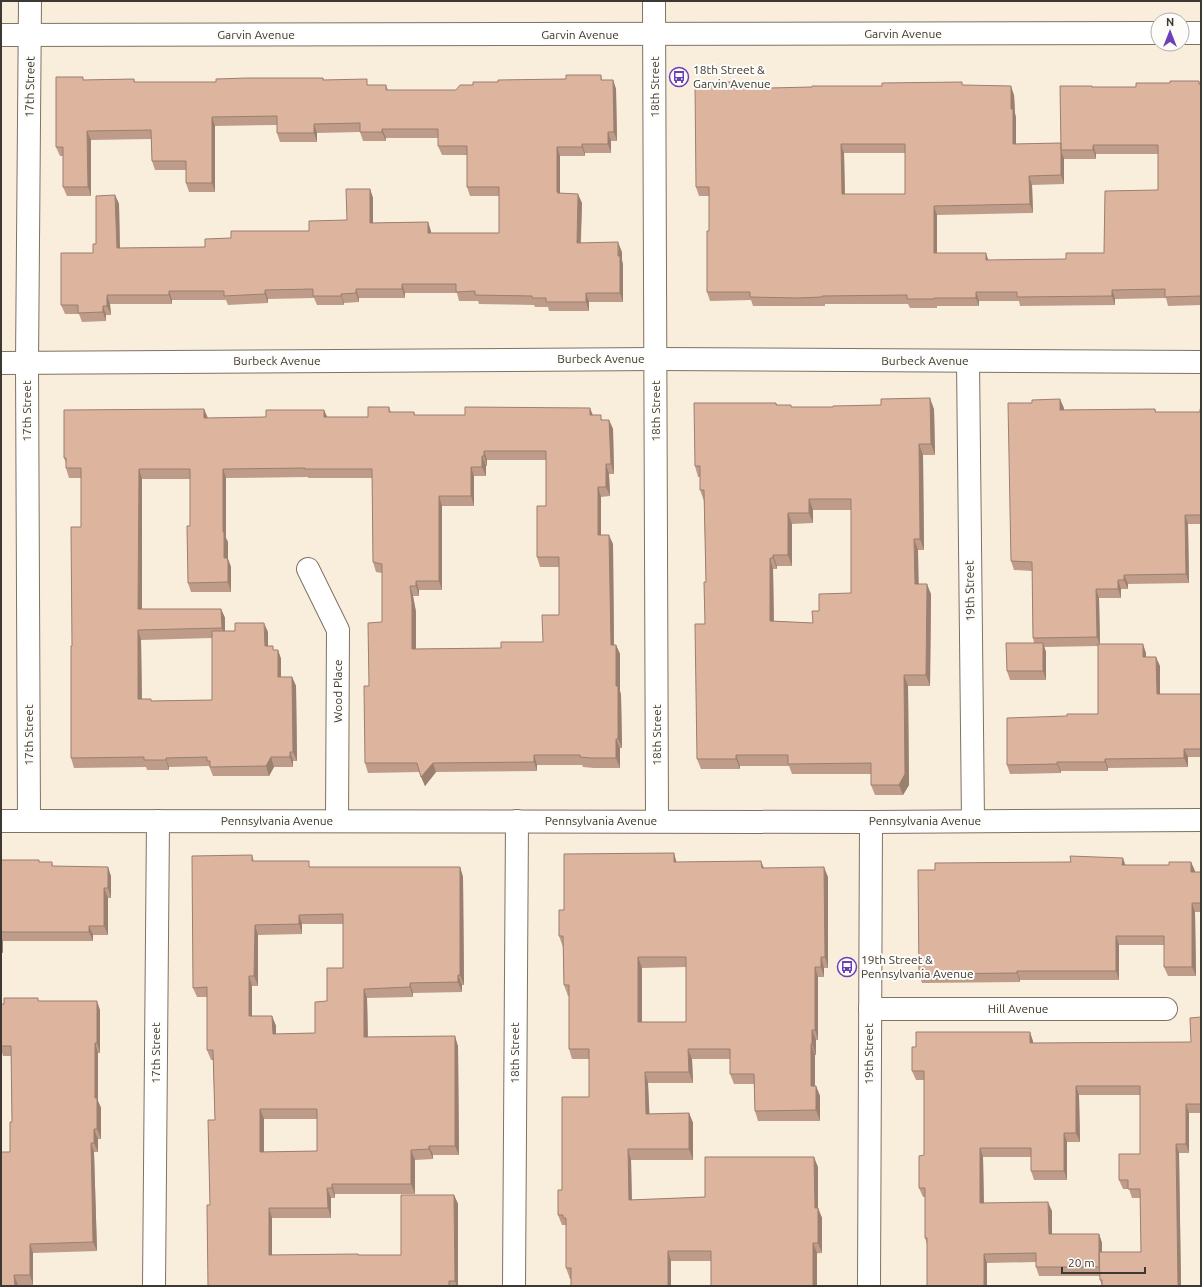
<svg xmlns="http://www.w3.org/2000/svg" width="1202" height="1287" viewBox="0 0 1202 1287" font-family="Ubuntu,sans-serif">
  <style>
    .lines { fill: none; stroke-linecap: round; stroke-linejoin: round }
    .minor-casing { stroke: #7d7363; stroke-width: 24 }
    .minor { stroke: #fff; stroke-width: 22 }
    .wall { fill: #be9c89; fill-rule: evenodd }
    .shaded-wall { fill: #9b7f6f }
    .building { fill: #ddb59f; stroke: #9b7f6f; fill-rule: evenodd }
    .labels { text-anchor: middle; stroke-width: 4; stroke-linejoin: round; paint-order: stroke }
    .street-label { font-size: 12px; fill: #3d3832; stroke: #fefcf8 }
    .poi-label { font-size: 12px; fill: #3d3832; stroke: #fefcf8; text-anchor: start }
  </style>
  <rect width="100%" height="100%" fill="#f9eddc"/>
  <g class="lines">
    <g class="minor-casing">
      <g id="minor">
        <polyline points="654,1 657,821"/>
        <polyline points="1182,33 1201,33"/>
        <polyline points="1,35 1158,33"/>
        <polyline points="968,361 973,821"/>
        <polyline points="1,363 656,359 1201,362"/>
        <polyline points="308,569 338,630 337,821"/>
        <polyline points="1,821 871,822 1201,820"/>
        <polyline points="29,821 27,363 30,1"/>
        <polyline points="870,1009 1166,1009"/>
        <polyline points="154,1286 158,821"/>
        <polyline points="514,1286 517,821"/>
        <polyline points="869,1286 871,822"/>
      </g>
    </g>
    <use href="#minor" class="minor"/>
  </g>
  <g class="wall">
    <polygon points="601,75 602,80 613,80 616,89 617,141 611,141 611,153 585,153 585,156 560,156 560,193 582,203 581,243 622,252 622,260 623,265 623,302 589,302 589,311 549,311 548,307 535,307 534,305 479,304 478,301 459,301 457,293 405,293 405,298 359,298 359,302 344,303 344,305 317,305 314,298 268,299 268,303 228,305 226,300 172,300 172,304 110,304 111,315 106,315 106,321 82,322 79,314 65,314 61,305 93,253 115,195 119,204 120,248 205,247 231,238 309,231 347,220 370,189 373,198 373,223 428,222 431,233 499,233 499,196 470,196 467,187 467,155 442,155 438,146 438,138 386,138 386,141 363,141 360,132 317,133 317,142 280,142 277,133 277,125 215,126 215,192 189,192 186,183 186,170 155,170 152,161 151,139 91,140 91,196 67,196 63,187 63,156 60,156 56,147 84,80 134,79 135,82 216,82 323,78 324,80 369,85 386,85 388,90 456,90 473,85 498,82 566,79"/>
    <path d="M 1199,81 L 1200,84 L 1201,84 L 1201,305 L 1168,306 L 1166,298 L 1115,299 L 1115,305 L 1020,306 L 1019,301 L 979,301 L 979,306 L 937,306 L 937,308 L 910,308 L 908,304 L 825,304 L 825,306 L 753,306 L 751,300 L 710,301 L 707,292 L 709,231 L 709,196 L 699,196 L 696,187 L 772,88 L 963,85 L 1014,95 L 1015,113 L 1016,118 L 1016,144 L 1061,143 L 1092,86 L 1093,87 L 1136,87 ZM 844,153 L 905,153 L 905,194 L 845,194 ZM 1096,154 L 1158,154 L 1158,190 L 1104,253 L 1066,259 L 989,260 L 937,253 L 937,215 L 1033,213 L 1032,185 L 1064,184 L 1064,159 L 1096,159 Z"/>
    <path d="M 776,403 L 777,405 L 792,407 L 934,409 L 935,455 L 923,455 L 924,550 L 918,550 L 918,584 L 931,594 L 930,686 L 908,686 L 909,785 L 903,795 L 875,795 L 871,785 L 871,774 L 792,774 L 789,766 L 740,766 L 740,769 L 701,769 L 697,759 L 705,624 L 706,582 L 704,501 L 700,490 L 700,477 L 698,477 L 695,466 ZM 813,510 L 851,510 L 851,593 L 819,611 L 813,623 L 774,621 L 773,569 L 777,569 L 777,566 L 792,566 L 792,524 L 813,523 Z"/>
    <path d="M 389,407 L 391,412 L 414,412 L 415,415 L 593,415 L 603,420 L 609,420 L 613,429 L 614,474 L 609,474 L 610,496 L 601,497 L 601,535 L 613,544 L 614,645 L 616,645 L 620,654 L 620,691 L 621,695 L 622,748 L 620,748 L 620,768 L 594,768 L 583,767 L 582,765 L 537,765 L 537,771 L 436,772 L 425,786 L 420,772 L 368,773 L 365,763 L 369,686 L 382,622 L 382,573 L 376,572 L 373,562 L 372,478 L 308,478 L 308,477 L 226,478 L 226,538 L 228,542 L 228,559 L 231,567 L 231,592 L 191,592 L 188,583 L 190,526 L 190,479 L 142,479 L 142,609 L 221,609 L 225,618 L 225,631 L 268,632 L 268,646 L 274,650 L 278,650 L 281,659 L 281,677 L 292,677 L 296,686 L 297,761 L 293,761 L 293,767 L 274,767 L 269,776 L 213,776 L 209,766 L 169,767 L 169,770 L 147,770 L 146,767 L 74,768 L 71,758 L 72,646 L 81,527 L 81,478 L 69,478 L 66,468 L 66,463 L 64,458 L 204,409 L 208,418 L 266,417 L 324,410 L 327,417 L 368,417 ZM 487,460 L 546,460 L 546,506 L 537,557 L 540,567 L 559,567 L 559,615 L 543,642 L 501,648 L 416,649 L 416,612 L 413,596 L 419,596 L 419,590 L 442,590 L 442,506 L 474,506 L 474,476 L 486,476 L 486,466 L 487,466 ZM 212,638 L 212,700 L 151,701 L 151,699 L 142,699 L 141,640 Z"/>
    <polygon points="1064,408 1064,410 1155,409 1156,412 1200,412 1201,409 1201,524 1188,524 1189,583 1128,584 1128,589 1121,589 1121,598 1099,598 1100,644 1146,653 1146,657 1160,666 1160,694 1201,694 1201,757 1188,757 1188,767 1108,768 1108,771 1061,771 1061,773 1010,774 1007,765 1067,716 1098,714 1098,646 1044,647 1046,652 1046,680 1010,680 1007,671 1034,643 1033,638 1032,571 1014,570 1011,561"/>
    <path d="M 252,855 L 254,861 L 311,867 L 460,867 L 463,877 L 464,985 L 462,985 L 462,992 L 413,993 L 413,997 L 367,998 L 368,1037 L 458,1046 L 459,1155 L 433,1155 L 433,1159 L 415,1160 L 415,1194 L 335,1194 L 335,1198 L 331,1198 L 331,1218 L 272,1218 L 272,1255 L 401,1255 L 454,1195 L 458,1204 L 458,1286 L 208,1286 L 210,1205 L 215,1120 L 213,1060 L 211,1060 L 207,1050 L 207,997 L 197,997 L 193,988 ZM 302,924 L 343,924 L 343,968 L 327,1001 L 315,1033 L 276,1034 L 276,1026 L 272,1016 L 252,1016 L 252,986 L 258,986 L 258,935 L 302,934 ZM 264,1119 L 317,1119 L 317,1151 L 264,1152 Z"/>
    <polygon points="1,860 39,860 39,862 52,862 53,866 111,876 111,898 108,898 108,935 93,935 93,941 3,941 3,953 1,953"/>
    <path d="M 677,862 L 764,868 L 828,877 L 828,968 L 824,968 L 824,977 L 818,977 L 818,1040 L 816,1040 L 816,1055 L 815,1055 L 815,1086 L 816,1086 L 820,1096 L 820,1121 L 758,1121 L 755,1111 L 754,1084 L 734,1084 L 730,1074 L 730,1059 L 692,1059 L 693,1083 L 648,1083 L 649,1114 L 689,1113 L 693,1123 L 693,1160 L 631,1160 L 632,1200 L 705,1197 L 818,1167 L 818,1208 L 822,1218 L 822,1253 L 711,1261 L 671,1261 L 671,1286 L 570,1279 L 566,1268 L 566,1225 L 562,1225 L 558,1215 L 562,1190 L 589,1097 L 589,1059 L 572,1059 L 569,1049 L 569,996 L 568,996 L 564,985 L 563,947 L 559,936 L 564,910 ZM 686,967 L 686,1022 L 642,1022 L 642,968 Z"/>
    <polygon points="1191,862 1195,872 1201,872 1201,912 1195,912 1196,976 1168,976 1164,967 1164,945 1119,945 1119,980 1020,980 1020,982 922,983 919,974 935,870 1125,865 1169,865"/>
    <polygon points="39,1001 100,1010 100,1053 98,1053 98,1101 101,1108 101,1139 98,1139 98,1152 94,1152 97,1251 33,1253 33,1285 18,1285 18,1286 1,1286 12,1122 11,1056 3,1056 1,1049 1,1004"/>
    <path d="M 1201,1017 L 1201,1113 L 1189,1113 L 1189,1153 L 1179,1153 L 1181,1286 L 1102,1286 L 1100,1280 L 1100,1276 L 1039,1276 L 1036,1267 L 1036,1262 L 987,1263 L 927,1244 L 925,1238 L 925,1197 L 923,1197 L 919,1188 L 924,1155 L 924,1080 L 916,1080 L 912,1071 L 1033,1041 L 1033,1043 L 1191,1042 ZM 1079,1095 L 1140,1095 L 1140,1154 L 1119,1180 L 1123,1189 L 1129,1189 L 1132,1198 L 1140,1198 L 1141,1252 L 1102,1252 L 1102,1243 L 1099,1234 L 1052,1234 L 1052,1211 L 984,1203 L 983,1157 L 1031,1157 L 1031,1171 L 1034,1180 L 1067,1180 L 1067,1142 L 1080,1142 Z"/>
  </g>
  <g class="shaded-wall">
    <polygon points="613,80 616,89 617,141 614,132"/>
    <polygon points="1011,86 1014,95 1015,113 1016,118 1016,152 1013,144 1011,109"/>
    <polygon points="212,117 215,126 215,192 212,183"/>
    <polygon points="314,124 317,133 317,142 314,133"/>
    <polygon points="382,129 386,138 386,141 382,132"/>
    <polygon points="87,131 91,140 91,196 88,187"/>
    <polygon points="608,132 611,141 611,153 608,144"/>
    <polygon points="582,144 585,153 585,156 582,147"/>
    <polygon points="841,144 844,153 845,203 842,194"/>
    <polygon points="1093,145 1096,154 1096,159 1093,150"/>
    <polygon points="557,147 560,156 560,201 557,192"/>
    <polygon points="1061,150 1064,159 1064,184 1061,175"/>
    <polygon points="1029,176 1032,185 1033,213 1030,204"/>
    <polygon points="370,189 373,198 373,232 370,223"/>
    <polygon points="578,194 582,203 580,252 577,243"/>
    <polygon points="115,195 119,204 120,257 117,248"/>
    <polygon points="934,206 937,215 937,262 934,253"/>
    <polygon points="428,222 431,231 431,242 428,233"/>
    <polygon points="618,242 622,252 622,260 623,265 623,302 620,293"/>
    <polygon points="986,253 989,262 986,260"/>
    <polygon points="402,284 405,293 405,298 402,289"/>
    <polygon points="356,289 359,298 359,302 356,293"/>
    <polygon points="265,290 268,299 268,303 265,294"/>
    <polygon points="1112,290 1115,299 1115,305 1112,296"/>
    <polygon points="169,291 172,300 172,304 169,295"/>
    <polygon points="976,292 979,301 979,306 976,298"/>
    <polygon points="586,293 589,302 589,311 586,302"/>
    <polygon points="341,294 344,303 344,305 341,296"/>
    <polygon points="107,295 110,304 111,315 107,306"/>
    <polygon points="103,306 106,315 106,321 103,312"/>
    <polygon points="930,398 934,409 935,455 931,444"/>
    <polygon points="1060,399 1064,408 1064,419 1060,410"/>
    <polygon points="590,408 594,418 590,415"/>
    <polygon points="204,409 208,419 204,418"/>
    <polygon points="324,410 328,419 324,417"/>
    <polygon points="609,420 613,429 614,474 611,464"/>
    <polygon points="919,444 923,455 924,550 920,539"/>
    <polygon points="484,451 487,460 487,466 484,456"/>
    <polygon points="482,456 486,466 486,476 482,467"/>
    <polygon points="606,464 609,474 610,496 606,487"/>
    <polygon points="471,467 474,476 474,506 471,496"/>
    <polygon points="139,469 142,479 142,618 138,609"/>
    <polygon points="223,469 226,478 226,538 228,542 228,559 231,567 231,592 228,582 224,558 223,532"/>
    <polygon points="598,487 601,497 601,545 598,535"/>
    <polygon points="439,496 442,506 442,590 439,581"/>
    <polygon points="809,499 813,510 813,523 809,513"/>
    <polygon points="788,513 792,524 792,566 788,555"/>
    <polygon points="1185,515 1188,524 1189,583 1186,574"/>
    <polygon points="609,535 613,544 614,654 611,645"/>
    <polygon points="914,539 918,550 919,594 915,584"/>
    <polygon points="773,555 777,566 777,569 773,558"/>
    <polygon points="770,558 773,569 774,632 770,621"/>
    <polygon points="1124,575 1128,584 1128,589 1124,580"/>
    <polygon points="1118,580 1121,589 1121,598 1118,589"/>
    <polygon points="416,581 419,590 419,596 416,586"/>
    <polygon points="927,584 931,594 930,686 926,675"/>
    <polygon points="410,586 413,596 416,612 416,658 412,649"/>
    <polygon points="1096,589 1099,598 1100,646 1097,637"/>
    <polygon points="221,609 225,618 225,638 222,628"/>
    <polygon points="264,623 268,632 268,656 265,646"/>
    <polygon points="138,630 141,640 142,709 138,699"/>
    <polygon points="1043,643 1046,652 1046,680 1043,671"/>
    <polygon points="1143,644 1146,653 1146,666 1143,657"/>
    <polygon points="616,645 620,654 620,691 621,695 622,748 618,739 616,686"/>
    <polygon points="278,650 281,659 281,686 278,677"/>
    <polygon points="1156,657 1160,666 1160,703 1157,694"/>
    <polygon points="904,675 908,686 909,785 903,795 899,785"/>
    <polygon points="292,677 296,686 297,761 293,752"/>
    <polygon points="616,739 620,748 620,768 616,758"/>
    <polygon points="1184,749 1188,757 1188,767 1184,758"/>
    <polygon points="290,752 293,761 293,767 290,757"/>
    <polygon points="534,755 537,765 537,771 534,762"/>
    <polygon points="736,755 740,766 740,769 736,759"/>
    <polygon points="271,757 274,767 269,776 266,766"/>
    <polygon points="166,758 169,767 169,770 166,760"/>
    <polygon points="1105,759 1108,768 1108,771 1105,762"/>
    <polygon points="1057,762 1061,771 1061,773 1057,764"/>
    <polygon points="433,763 436,772 425,786 421,777"/>
    <polygon points="674,853 677,864 674,862"/>
    <polygon points="1123,858 1126,867 1122,865"/>
    <polygon points="761,861 765,871 762,868"/>
    <polygon points="1191,862 1195,871 1195,881 1191,872"/>
    <polygon points="108,867 111,876 111,898 108,888"/>
    <polygon points="460,867 463,877 464,985 460,975"/>
    <polygon points="824,867 828,877 828,968 825,957"/>
    <polygon points="104,888 108,898 108,935 104,926"/>
    <polygon points="1192,903 1195,912 1196,976 1192,967"/>
    <polygon points="299,915 302,924 302,934 299,924"/>
    <polygon points="255,925 258,935 258,986 254,976"/>
    <polygon points="89,926 93,935 93,941 89,932"/>
    <polygon points="1,936 3,941 3,953 1,948"/>
    <polygon points="1116,936 1119,945 1119,980 1116,971"/>
    <polygon points="638,957 642,968 642,1033 638,1022"/>
    <polygon points="821,957 824,968 824,977 821,967"/>
    <polygon points="815,967 818,977 818,1040 815,1030"/>
    <polygon points="1017,971 1020,980 1020,982 1017,973"/>
    <polygon points="458,975 462,985 462,992 458,982"/>
    <polygon points="249,976 252,986 252,1026 249,1016"/>
    <polygon points="410,983 413,993 413,997 410,987"/>
    <polygon points="364,989 367,998 368,1047 364,1037"/>
    <polygon points="97,1001 100,1010 100,1053 97,1043"/>
    <polygon points="272,1016 276,1026 276,1044 273,1034"/>
    <polygon points="812,1030 816,1040 816,1055 812,1044"/>
    <polygon points="1030,1032 1033,1041 1033,1052 1030,1043"/>
    <polygon points="455,1036 458,1046 459,1155 455,1146"/>
    <polygon points="95,1043 98,1053 98,1101 101,1108 101,1139 97,1129 95,1098"/>
    <polygon points="811,1044 815,1055 815,1096 811,1086"/>
    <polygon points="688,1049 692,1059 693,1083 689,1072"/>
    <polygon points="645,1072 648,1083 650,1125 646,1114"/>
    <polygon points="816,1086 820,1096 820,1121 816,1110"/>
    <polygon points="1076,1086 1079,1095 1080,1142 1076,1133"/>
    <polygon points="1186,1104 1189,1113 1189,1153 1186,1144"/>
    <polygon points="260,1109 264,1119 264,1161 260,1152"/>
    <polygon points="689,1113 693,1123 693,1160 689,1149"/>
    <polygon points="94,1129 98,1139 98,1152 94,1143"/>
    <polygon points="1064,1133 1067,1142 1067,1180 1064,1171"/>
    <polygon points="91,1143 94,1152 97,1251 93,1242"/>
    <polygon points="1176,1144 1179,1153 1181,1286 1178,1286"/>
    <polygon points="429,1146 433,1155 433,1159 429,1149"/>
    <polygon points="980,1148 983,1157 984,1212 980,1203"/>
    <polygon points="628,1149 631,1160 632,1211 629,1200"/>
    <polygon points="411,1150 415,1160 415,1194 411,1184"/>
    <polygon points="814,1157 818,1167 818,1208 822,1218 822,1253 818,1243 815,1208"/>
    <polygon points="332,1184 335,1194 335,1198 332,1188"/>
    <polygon points="327,1188 331,1198 331,1218 328,1208"/>
    <polygon points="454,1195 458,1204 458,1286 457,1286 455,1281"/>
    <polygon points="1048,1202 1052,1211 1052,1243 1049,1234"/>
    <polygon points="269,1208 272,1218 272,1265 269,1255"/>
    <polygon points="1099,1234 1102,1243 1102,1276 1099,1267"/>
    <polygon points="813,1243 817,1253 817,1286 813,1286"/>
    <polygon points="30,1244 33,1253 33,1285 30,1275"/>
    <polygon points="668,1251 671,1261 671,1286 668,1286"/>
    <polygon points="984,1254 987,1263 987,1286 984,1286"/>
    <polygon points="14,1275 18,1285 18,1286 15,1286"/>
  </g>
  <g class="building">
    <polygon points="566,75 601,75 601,80 613,80 614,132 608,132 608,144 582,144 582,147 557,147 557,192 558,193 578,194 577,243 618,242 618,256 620,256 620,293 586,293 586,302 546,302 546,298 532,298 532,296 475,295 475,291 456,292 456,284 402,284 402,289 356,289 356,293 341,294 341,296 313,296 313,289 265,290 265,294 224,296 224,291 169,291 169,295 107,295 107,306 103,306 103,312 78,313 78,305 61,305 61,253 93,253 93,244 96,244 96,196 115,195 117,248 205,247 205,239 231,238 231,231 309,231 309,221 347,220 346,189 370,189 370,223 428,222 428,233 499,233 499,187 467,187 467,146 438,146 438,129 382,129 382,132 360,132 360,123 314,124 314,133 277,133 277,116 212,117 212,183 186,183 186,161 152,161 151,130 87,131 88,187 63,187 63,147 56,147 56,77 83,77 83,80 134,79 134,82 216,82 216,79 248,78 323,78 323,80 367,79 367,85 386,85 386,90 456,90 460,85 473,85 473,82 498,82 498,80 566,79"/>
    <path d="M 1170,81 L 1199,81 L 1199,84 L 1201,84 L 1201,296 L 1165,297 L 1165,289 L 1112,290 L 1112,296 L 1017,297 L 1017,292 L 976,292 L 976,298 L 934,298 L 934,299 L 907,299 L 907,295 L 822,296 L 822,297 L 798,298 L 750,297 L 750,292 L 707,292 L 707,231 L 709,231 L 709,187 L 696,187 L 695,82 L 770,82 L 770,88 L 812,87 L 812,86 L 882,86 L 882,83 L 962,82 L 962,85 L 1011,86 L 1011,109 L 1013,109 L 1013,144 L 1061,143 L 1061,175 L 1029,176 L 1030,204 L 934,206 L 934,253 L 986,253 L 986,260 L 1066,259 L 1066,253 L 1104,253 L 1105,191 L 1158,190 L 1158,145 L 1093,145 L 1093,150 L 1061,150 L 1060,86 L 1092,86 L 1092,87 L 1136,87 L 1136,83 L 1170,83 ZM 841,144 L 905,144 L 905,194 L 842,194 Z"/>
    <path d="M 930,398 L 931,444 L 919,444 L 920,539 L 914,539 L 915,584 L 927,584 L 926,675 L 904,675 L 905,774 L 899,785 L 871,785 L 871,763 L 788,764 L 788,755 L 736,755 L 736,759 L 697,759 L 695,624 L 705,624 L 704,582 L 706,582 L 704,490 L 700,490 L 700,466 L 695,466 L 694,403 L 776,403 L 776,405 L 791,405 L 791,407 L 833,407 L 833,406 L 881,405 L 881,399 ZM 809,499 L 851,499 L 851,593 L 819,594 L 819,611 L 812,611 L 813,623 L 770,621 L 770,558 L 773,558 L 773,555 L 788,555 L 788,513 L 809,513 Z"/>
    <polygon points="1060,399 1060,410 1155,409 1155,412 1200,412 1200,409 1201,409 1201,515 1185,515 1186,574 1124,575 1124,580 1118,580 1118,589 1096,589 1097,637 1033,638 1032,562 1011,561 1008,403 1032,403 1032,400"/>
    <path d="M 368,407 L 389,407 L 389,412 L 414,412 L 414,415 L 465,415 L 465,407 L 590,408 L 590,415 L 601,415 L 601,420 L 609,420 L 611,464 L 606,464 L 606,487 L 598,487 L 598,535 L 609,535 L 611,645 L 616,645 L 616,686 L 618,686 L 618,739 L 616,739 L 616,758 L 591,758 L 580,757 L 580,755 L 534,755 L 534,762 L 433,763 L 421,777 L 417,763 L 365,763 L 364,686 L 369,686 L 368,623 L 382,622 L 382,564 L 373,562 L 372,469 L 305,469 L 305,468 L 223,469 L 223,532 L 224,532 L 224,558 L 227,558 L 228,561 L 228,582 L 188,583 L 187,526 L 190,526 L 190,469 L 139,469 L 138,609 L 221,609 L 222,628 L 138,630 L 138,699 L 151,699 L 151,701 L 212,700 L 212,631 L 235,631 L 235,623 L 264,623 L 265,646 L 273,646 L 273,650 L 278,650 L 278,677 L 292,677 L 293,752 L 290,752 L 290,757 L 271,757 L 266,766 L 210,767 L 210,761 L 207,761 L 207,757 L 166,758 L 166,760 L 144,760 L 144,757 L 71,758 L 71,646 L 72,646 L 71,527 L 81,527 L 81,468 L 66,468 L 66,458 L 64,458 L 64,410 L 204,409 L 204,418 L 266,417 L 266,410 L 324,410 L 324,417 L 368,417 ZM 484,451 L 546,451 L 546,506 L 537,506 L 537,557 L 559,557 L 559,615 L 542,615 L 543,642 L 501,642 L 501,648 L 412,649 L 412,603 L 410,586 L 416,586 L 416,581 L 439,581 L 439,496 L 471,496 L 471,467 L 482,467 L 482,456 L 484,456 Z"/>
    <polygon points="1006,643 1043,643 1043,671 1007,671"/>
    <polygon points="1098,644 1143,644 1143,657 1156,657 1157,694 1201,694 1201,749 1184,749 1184,758 1105,759 1105,762 1057,762 1057,764 1007,765 1007,718 1067,716 1067,714 1098,714"/>
    <path d="M 674,853 L 674,862 L 761,861 L 762,868 L 824,867 L 825,957 L 821,957 L 821,967 L 815,967 L 815,1030 L 812,1030 L 812,1044 L 811,1044 L 811,1086 L 816,1086 L 816,1110 L 755,1111 L 754,1074 L 730,1074 L 730,1049 L 688,1049 L 689,1072 L 645,1072 L 646,1114 L 689,1113 L 689,1149 L 628,1149 L 629,1200 L 705,1197 L 705,1157 L 814,1157 L 815,1208 L 818,1208 L 818,1243 L 813,1243 L 813,1286 L 711,1286 L 711,1251 L 668,1251 L 668,1286 L 571,1286 L 571,1268 L 566,1268 L 566,1218 L 563,1218 L 563,1215 L 558,1215 L 558,1190 L 562,1190 L 562,1097 L 589,1097 L 589,1049 L 569,1049 L 569,985 L 564,985 L 563,936 L 559,936 L 559,910 L 564,910 L 564,854 ZM 638,957 L 686,957 L 686,1022 L 638,1022 Z"/>
    <path d="M 252,855 L 252,861 L 309,861 L 309,867 L 460,867 L 460,975 L 458,975 L 458,982 L 410,983 L 410,987 L 364,989 L 364,1037 L 455,1036 L 455,1146 L 429,1146 L 429,1149 L 411,1150 L 411,1184 L 332,1184 L 332,1188 L 327,1188 L 328,1208 L 269,1208 L 269,1255 L 358,1254 L 358,1255 L 401,1255 L 401,1195 L 454,1195 L 455,1281 L 449,1281 L 449,1286 L 208,1286 L 207,1205 L 210,1205 L 208,1120 L 215,1120 L 213,1050 L 207,1050 L 207,987 L 193,988 L 192,856 ZM 343,914 L 343,968 L 327,968 L 327,1001 L 315,1002 L 315,1033 L 273,1034 L 272,1016 L 249,1016 L 249,976 L 254,976 L 255,925 L 299,924 L 299,915 ZM 260,1109 L 317,1109 L 317,1151 L 260,1152 Z"/>
    <polygon points="1070,856 1123,858 1122,865 1169,865 1169,862 1191,862 1191,872 1201,872 1201,903 1192,903 1192,967 1164,967 1164,936 1116,936 1116,971 1017,971 1017,973 919,974 918,870 935,870 935,863 1071,862"/>
    <polygon points="1,860 39,860 39,862 52,862 52,866 108,867 108,888 104,888 104,926 89,926 89,932 1,932"/>
    <polygon points="4,998 38,998 38,1001 97,1001 97,1043 95,1043 95,1098 97,1098 97,1129 94,1129 94,1143 91,1143 93,1242 30,1244 30,1275 14,1275 15,1286 1,1286 1,1152 10,1152 10,1122 12,1122 11,1046 1,1046 1,1004 4,1004"/>
    <polygon points="1201,1017 1201,1104 1186,1104 1186,1144 1176,1144 1178,1286 1102,1286 1102,1280 1100,1280 1099,1252 1141,1252 1140,1189 1128,1189 1128,1180 1119,1180 1119,1154 1140,1154 1140,1086 1076,1086 1076,1133 1064,1133 1064,1171 1031,1171 1031,1148 980,1148 980,1203 1048,1202 1049,1234 1099,1234 1099,1267 1036,1267 1036,1253 984,1254 984,1286 927,1286 927,1238 925,1238 925,1188 919,1188 919,1156 924,1155 924,1071 912,1071 912,1047 916,1047 916,1032 1030,1032 1030,1043 1191,1042 1190,1018"/>
  </g>
  <defs>
    <g id="bus-ring" transform="scale(1)"><circle r="9.5" fill="#fefcf8" stroke="#6a41b9" stroke-width="1.5"/><path d="M-5-6H5V4H4V6H2V4H-2V6H-4V4H-5ZM-3.5-4V0h7V-4ZM-3.5 1.2v1.5H-2V1.2ZM2 1.2v1.5H3.5V1.2Z" fill="#6a41b9"/></g>
  </defs>
  <g fill-rule="evenodd">
    <use href="#bus-ring" x="679" y="77"/>
    <use href="#bus-ring" x="847" y="967"/>
  </g>
  <g class="labels">
    <g class="street-label">
      <text x="903" y="38">Garvin Avenue</text>
      <text x="256" y="39">Garvin Avenue</text>
      <text x="580" y="39">Garvin Avenue</text>
      <text transform="translate(30 87) rotate(-89)" y="4">17th Street</text>
      <text transform="translate(655 87) rotate(-90)" y="4">18th Street</text>
      <text x="601" y="363">Burbeck Avenue</text>
      <text x="277" y="365">Burbeck Avenue</text>
      <text x="925" y="365">Burbeck Avenue</text>
      <text transform="translate(27 411) rotate(-90)" y="4">17th Street</text>
      <text transform="translate(656 411) rotate(-90)" y="4">18th Street</text>
      <text transform="translate(970 591) rotate(-91)" y="4">19th Street</text>
      <text transform="translate(338 691) rotate(-90)" y="4">Wood Place</text>
      <text transform="translate(29 735) rotate(-90)" y="4">17th Street</text>
      <text transform="translate(657 735) rotate(-90)" y="4">18th Street</text>
      <text x="277" y="825">Pennsylvania Avenue</text>
      <text x="601" y="825">Pennsylvania Avenue</text>
      <text x="925" y="825">Pennsylvania Avenue</text>
      <text x="1018" y="1013">Hill Avenue</text>
      <text transform="translate(156 1053) rotate(-90)" y="4">17th Street</text>
      <text transform="translate(515 1053) rotate(-90)" y="4">18th Street</text>
      <text transform="translate(869 1054) rotate(-90)" y="4">19th Street</text>
    </g>
    <g class="poi-label">
      <text x="693" y="74">18th Street &amp;<tspan x="693" dy="14">Garvin Avenue</tspan></text>
      <text x="861" y="964">19th Street &amp;<tspan x="861" dy="14">Pennsylvania Avenue</tspan></text>
    </g>
  </g>
  <rect width="1202" height="1287" fill="none" stroke="#3d3832" stroke-width="4"/>
  <g transform="translate(1170 32)"><circle r="19" fill="#fefcf8" stroke="#b1aea9"/>
  <path d="M0-3L7 15L0 10L-7 15Z" fill="#6a41b9"/>
  <text y="-6" font-size="11" font-weight="bold" text-anchor="middle" fill="#3d3832">N</text>
  </g>
  <path d="M1062 1267v6h83v-6" fill="none" stroke="#3d3832" stroke-width="2"/>
  <text x="1068" y="1267" font-size="12" fill="#3d3832" stroke="#fefcf8" stroke-width="3" paint-order="stroke">20 m</text>
</svg>
